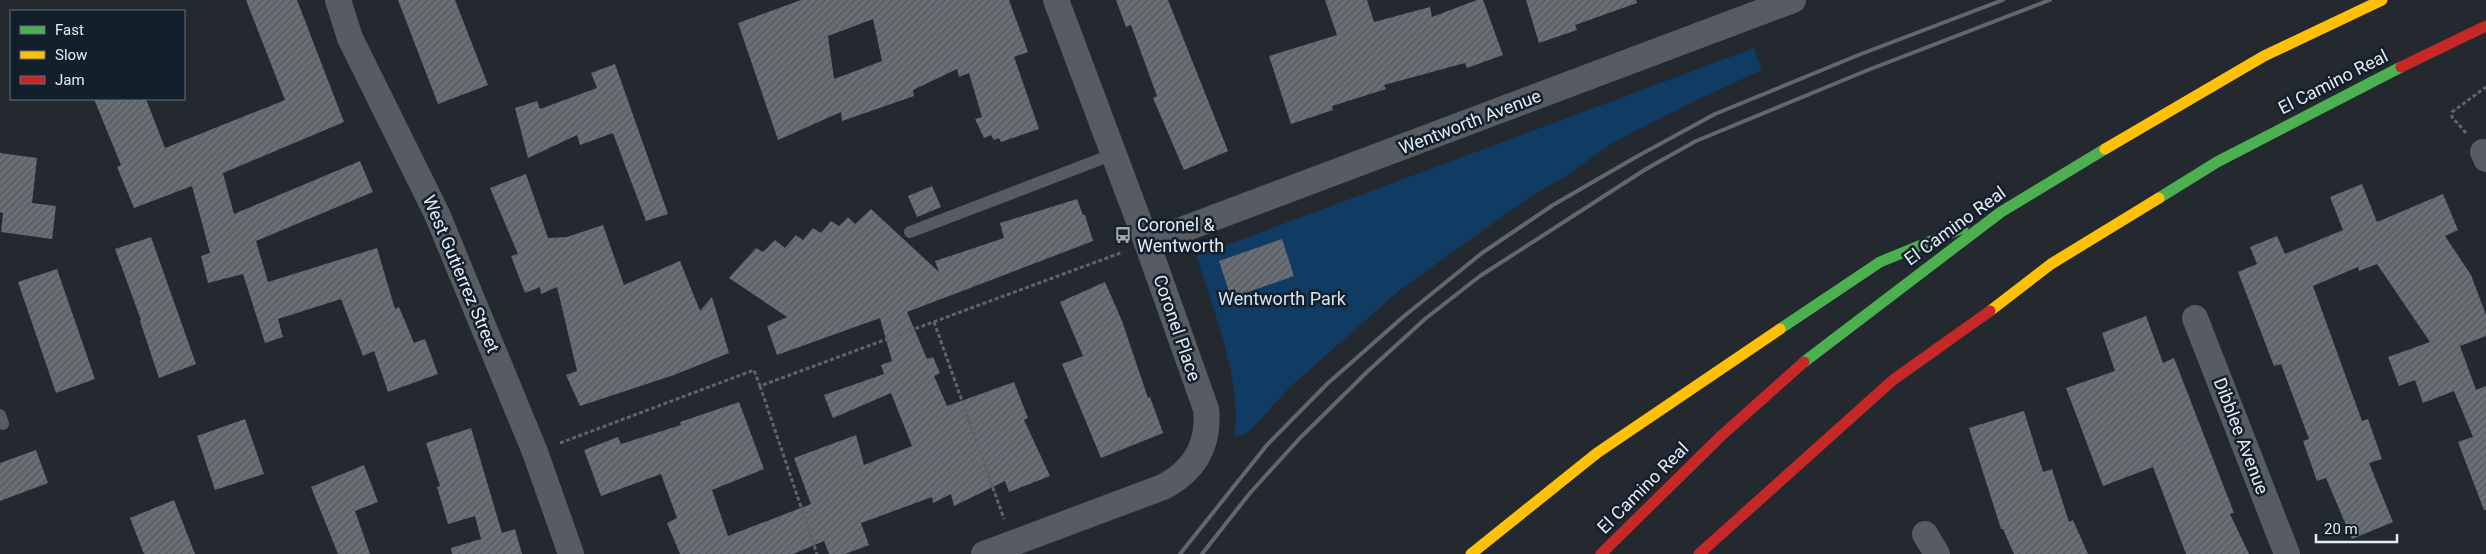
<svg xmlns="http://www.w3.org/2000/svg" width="2486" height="554" viewBox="0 0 2486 554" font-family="Roboto,sans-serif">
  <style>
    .park { fill: #103b63 }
    .building { fill: url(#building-hatch); fill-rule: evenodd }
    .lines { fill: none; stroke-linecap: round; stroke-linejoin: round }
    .path { stroke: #5e6469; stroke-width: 3; stroke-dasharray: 4 2.5; stroke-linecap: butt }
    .lane { stroke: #575c62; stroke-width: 12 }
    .street { stroke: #575c62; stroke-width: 26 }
    .fast { stroke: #4caf50; stroke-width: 11 }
    .slow { stroke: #ffc107; stroke-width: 11 }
    .jam { stroke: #c62828; stroke-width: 11 }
    .rail { stroke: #62676c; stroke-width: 4 }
    .labels { text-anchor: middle; stroke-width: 5; stroke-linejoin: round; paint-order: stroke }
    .street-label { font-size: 18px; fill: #e4ecf5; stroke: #131f2b }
    .poi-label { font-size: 18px; fill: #e4ecf5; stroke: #131f2b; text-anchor: start }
    .park-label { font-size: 18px; fill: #d4e3f4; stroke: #131f2b }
  </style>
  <defs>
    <pattern id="building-hatch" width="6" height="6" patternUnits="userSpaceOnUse" patternTransform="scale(1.25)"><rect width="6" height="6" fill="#696f75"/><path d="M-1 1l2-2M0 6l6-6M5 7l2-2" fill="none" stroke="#55595d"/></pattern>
  </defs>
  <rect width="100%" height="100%" fill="#23292f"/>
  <path class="park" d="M 1754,48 L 1762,70 L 1705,96 L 1612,143 L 1569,174 L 1524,201 L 1401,289 L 1290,387 L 1249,432 L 1234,437 C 1243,380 1213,312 1197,256 Z"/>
  <g class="building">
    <polygon points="246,0 297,0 344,122 223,173 234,214 360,161 373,192 256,241 268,282 377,248 395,309 399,307 414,343 425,339 438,374 388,392 374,351 363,356 341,299 278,319 283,337 265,343 243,274 208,283 201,256 210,253 192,186 134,208 117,167 121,165 94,99 146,99 165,148 285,100"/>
    <polygon points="398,0 455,0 488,85 438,104"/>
    <path d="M 801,0 L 1009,0 L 1028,52 L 1014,57 L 1039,129 L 1001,142 L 999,138 L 994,140 L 991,135 L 984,138 L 975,119 L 982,117 L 969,73 L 959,77 L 957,69 L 913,90 L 914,96 L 842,121 L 841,112 L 778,140 L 738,23 ZM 873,19 L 882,61 L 834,79 L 828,36 Z"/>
    <polygon points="1116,0 1168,0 1228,151 1184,170 1153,98 1157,96 1131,25 1126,27"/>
    <polygon points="1325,0 1367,0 1374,22 1430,7 1432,17 1477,0 1483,0 1503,55 1467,68 1465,63 1384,85 1386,89 1332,106 1333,110 1291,124 1269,56 1337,35"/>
    <polygon points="1526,0 1636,0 1637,3 1575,25 1577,30 1539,43"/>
    <polygon points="615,64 668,214 646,221 613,133 580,145 577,135 528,158 515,108 537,101 540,109 597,88 591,73"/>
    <polygon points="0,153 37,158 32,203 56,206 52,239 1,232 3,213 0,212"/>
    <polygon points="526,174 548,238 567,237 603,225 624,285 680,261 700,311 712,297 729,353 674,375 580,406 566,375 577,371 557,287 541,294 540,287 525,293 511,256 518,254 490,188"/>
    <polygon points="2362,184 2377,222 2443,194 2458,230 2445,236 2471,275 2486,315 2486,336 2460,346 2476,390 2486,386 2486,510 2484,510 2458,442 2473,437 2454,391 2423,403 2415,380 2399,386 2388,357 2430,342 2377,264 2359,271 2358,267 2313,286 2362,421 2368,419 2382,459 2369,463 2393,522 2352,539 2326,478 2317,481 2303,441 2309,439 2281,364 2274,366 2238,272 2257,264 2250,247 2277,236 2285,254 2343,230 2330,197"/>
    <polygon points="932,186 941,207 917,217 908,196"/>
    <polygon points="1077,199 1083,215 1085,215 1093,241 907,312 927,359 933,357 940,373 934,376 947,406 1014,382 1028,418 1024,420 1050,476 1009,492 1005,481 954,506 951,494 933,503 932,497 861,523 869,545 845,554 829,554 824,541 793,554 680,554 667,523 677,518 661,474 601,496 584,450 618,437 621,444 681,425 680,422 739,402 764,469 712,490 728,536 811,504 794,458 856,435 864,465 912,446 891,393 833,418 824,395 884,374 881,365 892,361 880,318 777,355 767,326 787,317 729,278 756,248 763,252 775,240 785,248 796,235 803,240 813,228 821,233 831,221 839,226 848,217 855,224 871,209 939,272 935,261 1004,238 1000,223"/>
    <polygon points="151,237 196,364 159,378 140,321 141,320 115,249"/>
    <polygon points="1282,239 1294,276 1231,298 1219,261"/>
    <polygon points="57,269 95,379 56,393 18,282"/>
    <polygon points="1105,282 1122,321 1148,398 1150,397 1163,433 1101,458 1062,364 1083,356 1060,302"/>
    <polygon points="2146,316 2163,363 2174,358 2234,513 2230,514 2249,554 2186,554 2153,467 2103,486 2066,388 2115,371 2102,333"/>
    <polygon points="2024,411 2043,472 2052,469 2069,522 2073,520 2088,554 2014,554 2003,529 2001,529 1969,428"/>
    <polygon points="245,419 264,474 215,490 197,436"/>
    <polygon points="471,428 502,533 515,529 522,554 452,554 451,548 481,539 475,516 448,524 437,487 440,486 426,443"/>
    <polygon points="36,450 48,483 0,501 0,463"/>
    <polygon points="364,465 378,502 355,511 370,554 338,554 311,487"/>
    <polygon points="174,500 195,554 144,554 130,518"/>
  </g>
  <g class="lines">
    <g class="path">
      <polyline points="2466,133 2452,117 2452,112 2486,87"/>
      <polyline points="934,322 1004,519"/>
      <polyline points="760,386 817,554"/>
      <polyline points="560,443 754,370 760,386 1123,252"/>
    </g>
    <g class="lane">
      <polyline points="910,232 1114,154"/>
      <polyline points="0,415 3,424"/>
    </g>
    <g class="street">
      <polyline points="338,0 350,38 437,214 535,452 571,554"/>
      <polyline points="2483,152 2486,159"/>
      <polyline points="1147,243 1793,0"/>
      <polyline points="2195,318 2287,554"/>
      <polyline points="1925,534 1937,554"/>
      <path d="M 984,554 L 1163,487 C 1194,471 1210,445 1206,409 L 1147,243 L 1056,0"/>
    </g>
    <g class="fast">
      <polyline points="2159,198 2217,162 2401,67"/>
      <polyline points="1780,329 1880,262 1963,228"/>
      <polyline points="1804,362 2001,212 2105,149"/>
    </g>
    <g class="slow">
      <polyline points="2105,149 2264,56 2382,0"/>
      <polyline points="1990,311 2051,264 2159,198"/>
      <polyline points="1471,554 1597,453 1780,329"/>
    </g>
    <g class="jam">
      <polyline points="2401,67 2486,26"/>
      <polyline points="1601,554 1721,436 1804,362"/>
      <polyline points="1699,554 1893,380 1990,311"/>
    </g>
    <g class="rail">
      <polyline points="1180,554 1267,445 1327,384 1403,317 1482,253 1553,205 1636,157 1715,114 1861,54 2003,0"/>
      <polyline points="1202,554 1250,493 1300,438 1368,371 1425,319 1480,276 1646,169 1696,141 1868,70 2050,0"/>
    </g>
  </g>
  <defs>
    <g id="bus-bare" transform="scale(1.35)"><path d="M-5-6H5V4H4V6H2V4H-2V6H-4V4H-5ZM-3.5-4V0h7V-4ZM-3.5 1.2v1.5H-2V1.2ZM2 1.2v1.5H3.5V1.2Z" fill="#a0a8b0" stroke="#131f2b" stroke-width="2.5" paint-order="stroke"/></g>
  </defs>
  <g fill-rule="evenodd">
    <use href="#bus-bare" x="1123" y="235"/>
  </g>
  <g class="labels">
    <g class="street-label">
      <text transform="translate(2333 82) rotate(-27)" y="6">El Camino Real</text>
      <text transform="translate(1470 122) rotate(-21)" y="6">Wentworth Avenue</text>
      <text transform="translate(1955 226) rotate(-36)" y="6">El Camino Real</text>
      <text transform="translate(461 274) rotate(67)" y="6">West Gutierrez Street</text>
      <text transform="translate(1177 328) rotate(71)" y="6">Coronel Place</text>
      <text transform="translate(2241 436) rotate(69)" y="6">Dibblee Avenue</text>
      <text transform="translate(1643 488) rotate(-45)" y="6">El Camino Real</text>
    </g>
    <g class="poi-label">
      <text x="1137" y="231">Coronel &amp;<tspan x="1137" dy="21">Wentworth</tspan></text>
    </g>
    <g class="park-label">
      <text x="1282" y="305">Wentworth Park</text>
    </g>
  </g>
  <rect x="10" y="10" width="175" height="90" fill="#131f2b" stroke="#67717c"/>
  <rect x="20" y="26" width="25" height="8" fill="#4caf50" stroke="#67717c"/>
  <text x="55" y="35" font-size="15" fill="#e4ecf5">Fast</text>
  <rect x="20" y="51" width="25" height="8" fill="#ffc107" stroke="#67717c"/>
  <text x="55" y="60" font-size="15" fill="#e4ecf5">Slow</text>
  <rect x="20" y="76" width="25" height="8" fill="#c62828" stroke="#67717c"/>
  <text x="55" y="85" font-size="15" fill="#e4ecf5">Jam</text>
  <path d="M2316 534v8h81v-8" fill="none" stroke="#e4ecf5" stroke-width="2.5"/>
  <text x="2324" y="534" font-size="15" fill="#e4ecf5" stroke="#131f2b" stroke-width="4" paint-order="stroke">20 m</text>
</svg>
